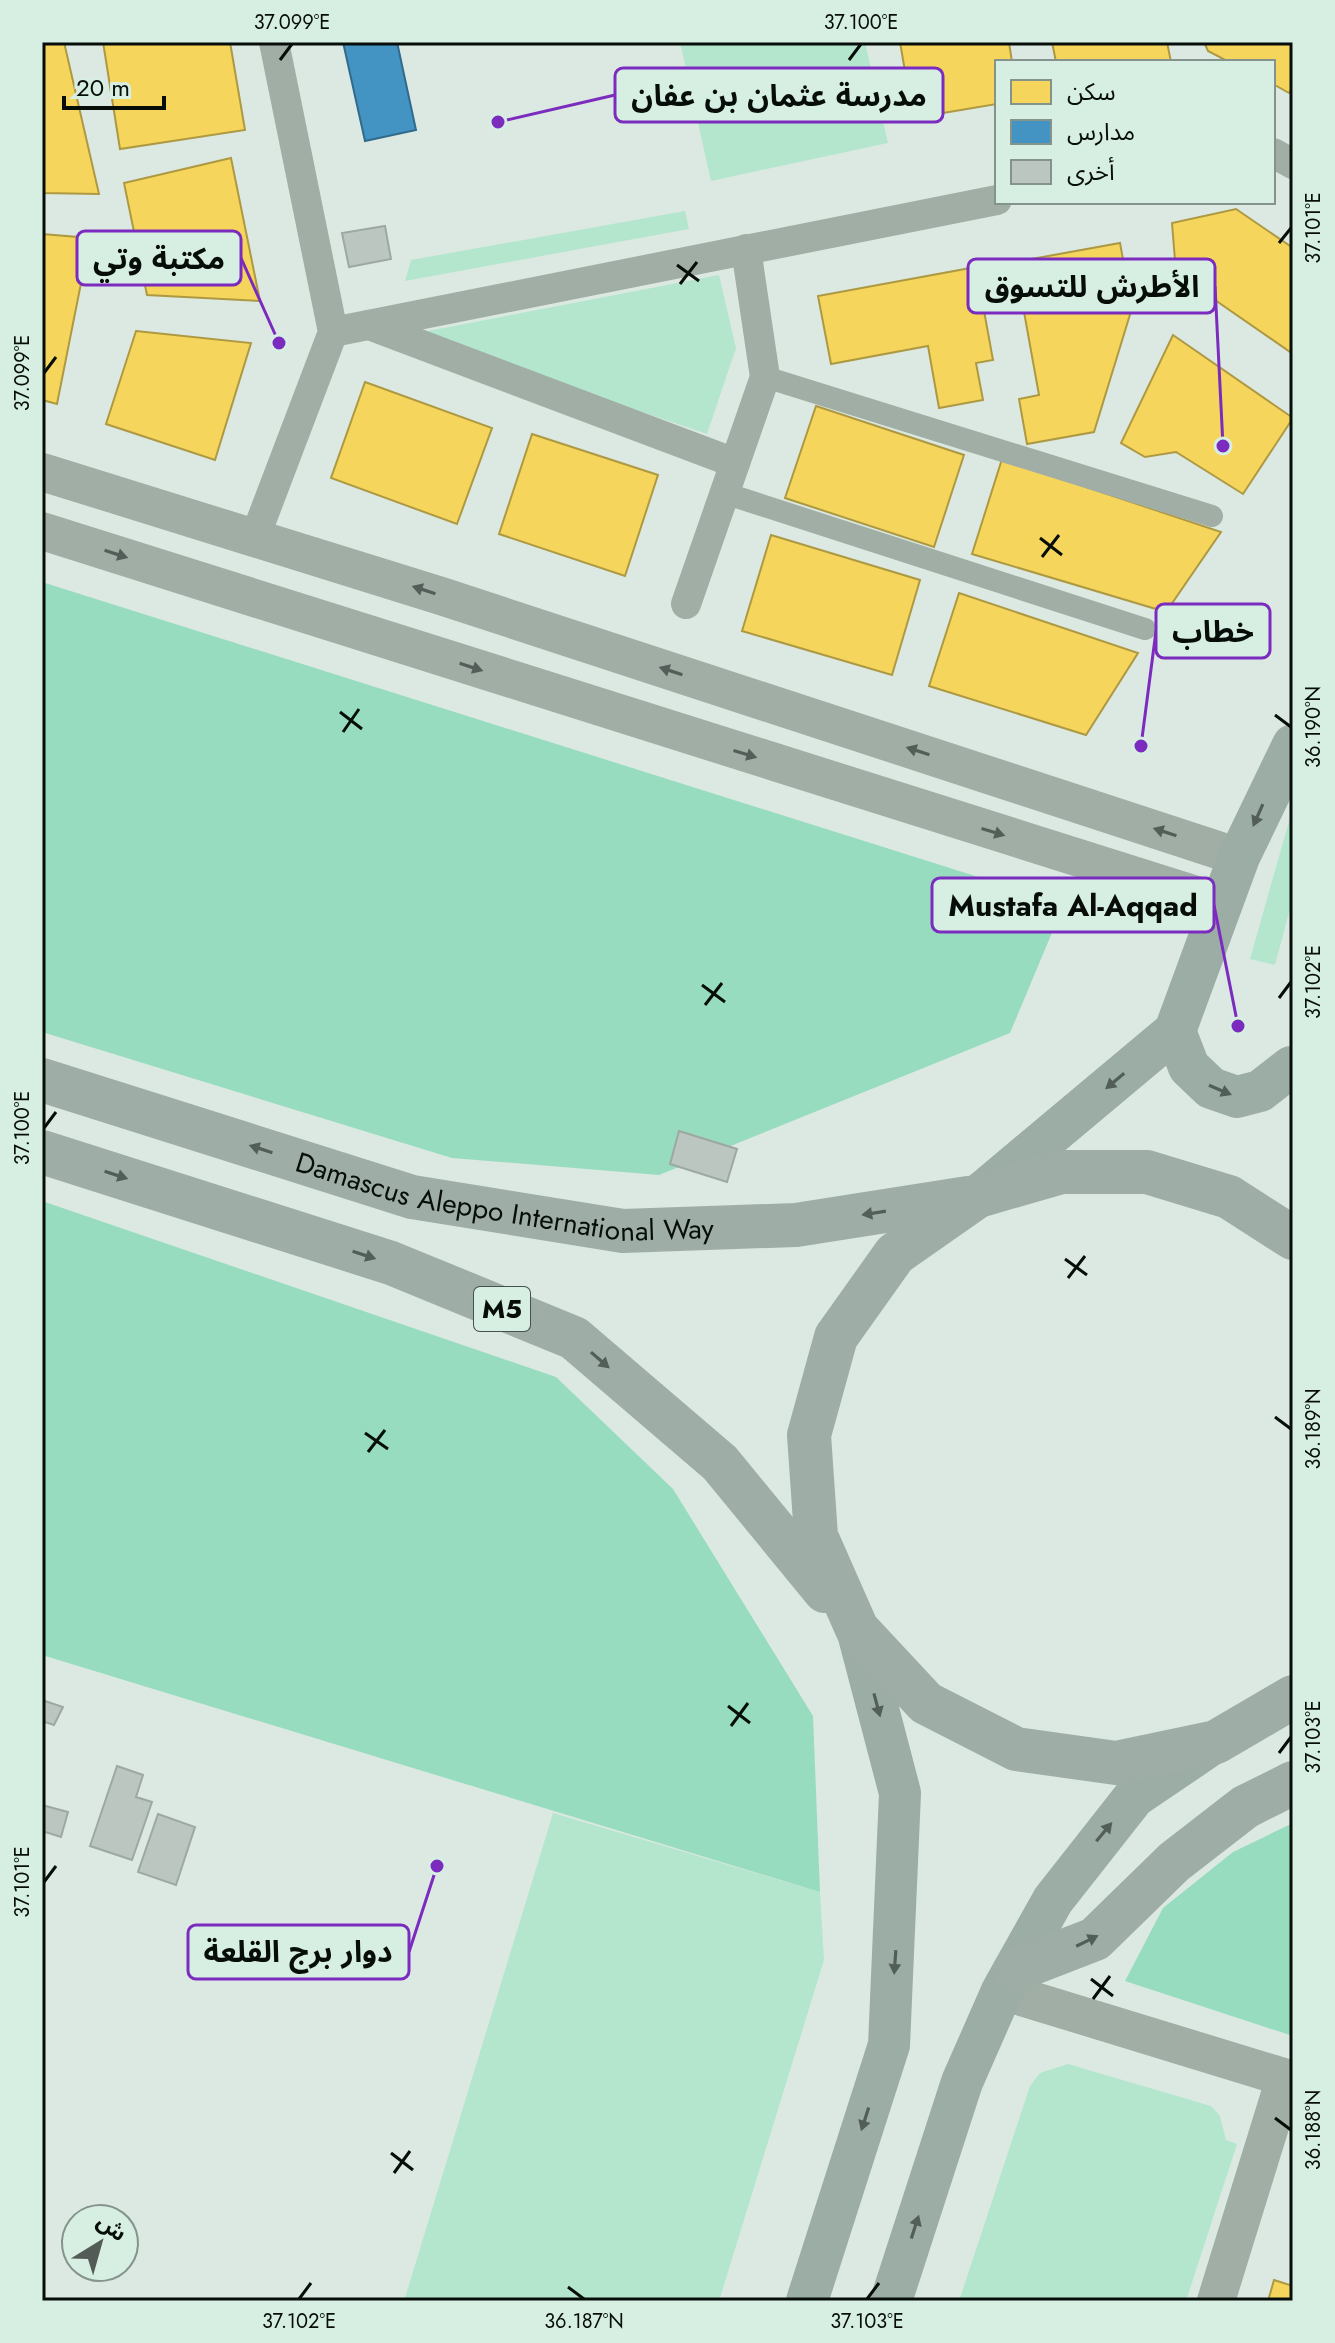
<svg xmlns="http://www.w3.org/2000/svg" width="1335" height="2343" viewBox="0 0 1335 2343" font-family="Jost,'Noto Sans Arabic',sans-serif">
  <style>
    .green { fill: #b4e6ce }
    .forest { fill: #97dcbe }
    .homes { fill: #f6d55c; stroke: #ae9943; stroke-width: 2 }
    .schools { fill: #4393c3; stroke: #316b8c; stroke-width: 2 }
    .building { fill: #bcc6c1; stroke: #9ea8a3; stroke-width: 2 }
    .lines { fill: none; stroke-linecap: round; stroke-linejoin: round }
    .pedestrian { stroke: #a0aea6; stroke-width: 22 }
    .minor { stroke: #a0aea6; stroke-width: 30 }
    .tertiary { stroke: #a0aea6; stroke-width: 38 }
    .secondary { stroke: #9cada5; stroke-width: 42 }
    .trunk { stroke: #9eaea6; stroke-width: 44 }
    .oneway { fill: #545e58 }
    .oneway2 { fill: #525e58 }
    .ticks { fill: none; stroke: #070e0a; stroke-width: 3 }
    .labels { text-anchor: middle; stroke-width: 8; stroke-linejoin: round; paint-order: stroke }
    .shield { fill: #d7eee2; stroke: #45514b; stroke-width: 2 }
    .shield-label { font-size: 26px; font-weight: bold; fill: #070e0a }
    .street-label { font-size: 28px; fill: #070e0a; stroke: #d7eee2 }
    .leader { fill: none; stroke: #7b2cbf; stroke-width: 3 }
    .callout-dot { fill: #7b2cbf; stroke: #d7eee2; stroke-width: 3 }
    .callout { fill: #d7eee2; stroke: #7b2cbf; stroke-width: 3 }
    .callout-label { font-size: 30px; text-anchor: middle; font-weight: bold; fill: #070e0a }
    .neatline { fill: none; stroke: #070e0a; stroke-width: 3 }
    .ticks-label { font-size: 20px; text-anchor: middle; fill: #070e0a }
  </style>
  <rect width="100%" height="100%" fill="#dce9e2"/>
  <g class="green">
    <polygon points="680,42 865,42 888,143 711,181"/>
    <polygon points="685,211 689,229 405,281 411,260"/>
    <polygon points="719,275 736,348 707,434 412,334"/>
    <polygon points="1293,807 1293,898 1275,965 1250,959"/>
    <polygon points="553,1813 820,1892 824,1960 719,2301 404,2301"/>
    <polygon points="1068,2064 1211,2106 1220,2116 1226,2140 1237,2144 1186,2301 959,2301 1030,2086 1040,2073"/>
  </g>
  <g class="forest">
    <polygon points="42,582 1064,904 1010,1033 659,1175 452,1158 42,1032"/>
    <polygon points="42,1201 556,1377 673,1489 813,1716 820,1892 42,1655"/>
    <polygon points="1293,1823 1293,2036 1125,1981 1163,1908 1233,1852"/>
  </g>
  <g class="homes">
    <polygon points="42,42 64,42 99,194 42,193"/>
    <polygon points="103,42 230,42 245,130 120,149"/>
    <polygon points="900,42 1009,42 1012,62 997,62 997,104 913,118"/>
    <polygon points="1052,42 1167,42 1171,62 1056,62"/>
    <polygon points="1204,42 1293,42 1293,86 1289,93 1273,84 1273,62 1229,62 1208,51"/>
    <polygon points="231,158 260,301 147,295 124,183"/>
    <polygon points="1236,209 1293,248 1293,354 1176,273 1172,223"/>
    <polygon points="42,234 90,238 57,404 42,400"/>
    <polygon points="1120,243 1132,308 1094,432 1027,444 1019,399 1039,395 1015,262"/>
    <polygon points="976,267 993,360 976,363 983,400 939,408 928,346 831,364 818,296"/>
    <polygon points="136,331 251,343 215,460 106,424"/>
    <polygon points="1173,335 1293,418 1243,494 1176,452 1145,457 1121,443"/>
    <polygon points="365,382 492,428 457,524 331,478"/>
    <polygon points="816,406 964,455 934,547 785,498"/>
    <polygon points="532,434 658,475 625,576 499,534"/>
    <polygon points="1002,459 1221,532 1166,612 972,554"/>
    <polygon points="771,535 920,580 892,675 742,631"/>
    <polygon points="959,593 1138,653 1086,735 929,686"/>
    <polygon points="1274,2280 1293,2286 1293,2301 1268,2301"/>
  </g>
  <polygon class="schools" points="343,42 397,42 416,130 365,141"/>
  <g class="building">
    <polygon points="385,226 391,259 349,267 342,233"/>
    <polygon points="679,1131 737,1149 727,1182 670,1164"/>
    <polygon points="42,1700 63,1707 54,1725 42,1721"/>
    <polygon points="117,1766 143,1775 136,1797 152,1802 132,1860 90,1846"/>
    <polygon points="42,1805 68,1812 61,1837 42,1831"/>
    <polygon points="158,1814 195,1827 176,1885 138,1872"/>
  </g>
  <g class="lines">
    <g class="pedestrian">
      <polyline points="765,377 1212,516"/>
      <polyline points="724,493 1145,629"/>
    </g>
    <g class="minor">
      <polyline points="1273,153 1293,164"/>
      <polyline points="369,325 735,463"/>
      <polyline points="333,332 997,200"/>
      <polyline points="255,537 333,332 274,42"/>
      <polyline points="686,604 765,377 746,249"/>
    </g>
    <g class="tertiary">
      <polyline points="42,472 441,596 1239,857"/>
      <polyline points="42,531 1222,903"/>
      <polyline points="1002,1991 1293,2080"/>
      <polyline points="1216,2301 1285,2078"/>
    </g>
    <g class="secondary">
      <polyline points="1175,1031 1189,1067 1211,1088 1237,1097 1260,1091 1291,1067"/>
      <polyline points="978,1196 1175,1031 1239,857 1293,745"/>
      <polyline points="807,2301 889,2045 900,1793 857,1629"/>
      <polyline points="891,2301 962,2082 1002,1991 1053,1900 1134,1797 1215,1742"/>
    </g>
    <g class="trunk">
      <path id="s1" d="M 42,1080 L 412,1197 L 623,1231 L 796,1225 L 968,1198"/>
      <polyline points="42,1152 391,1263 574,1338 720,1463 825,1591"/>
      <polyline points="1293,1238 1229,1197 1147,1172 1061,1172 978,1196 895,1254 836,1337 809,1435 816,1536 857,1629 926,1703 1016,1749 1116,1763 1216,1742 1293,1697"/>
      <polyline points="1015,1970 1095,1939 1174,1862 1245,1807 1293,1783"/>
    </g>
  </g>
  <defs><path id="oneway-solid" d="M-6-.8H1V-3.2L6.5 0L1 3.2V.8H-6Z" transform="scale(2)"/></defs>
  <g class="oneway">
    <use href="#oneway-solid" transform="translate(116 554) rotate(18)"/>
    <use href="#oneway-solid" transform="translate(424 590) rotate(-162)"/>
    <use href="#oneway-solid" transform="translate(471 667) rotate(18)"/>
    <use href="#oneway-solid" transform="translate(671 671) rotate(-162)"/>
    <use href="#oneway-solid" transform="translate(918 751) rotate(-162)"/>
    <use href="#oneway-solid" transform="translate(745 754) rotate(17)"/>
    <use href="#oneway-solid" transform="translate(993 832) rotate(17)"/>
    <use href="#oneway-solid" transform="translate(1165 832) rotate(-162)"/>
  </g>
  <g class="oneway2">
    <use href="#oneway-solid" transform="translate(1258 815) rotate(114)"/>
    <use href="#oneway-solid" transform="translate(1115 1081) rotate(140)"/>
    <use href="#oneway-solid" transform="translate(1220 1090) rotate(23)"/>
    <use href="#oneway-solid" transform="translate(261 1149) rotate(-162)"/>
    <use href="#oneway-solid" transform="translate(116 1175) rotate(18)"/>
    <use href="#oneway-solid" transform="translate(874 1213) rotate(171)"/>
    <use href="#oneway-solid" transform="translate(364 1255) rotate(18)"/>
    <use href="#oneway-solid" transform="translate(600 1360) rotate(41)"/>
    <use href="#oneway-solid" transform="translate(877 1705) rotate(75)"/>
    <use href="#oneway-solid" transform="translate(1104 1832) rotate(-50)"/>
    <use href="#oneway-solid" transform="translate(1087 1941) rotate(-26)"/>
    <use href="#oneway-solid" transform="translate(895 1962) rotate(94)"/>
    <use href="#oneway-solid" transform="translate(865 2119) rotate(108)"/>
    <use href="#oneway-solid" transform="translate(915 2227) rotate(-72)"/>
  </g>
  <path class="ticks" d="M 280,60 L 292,44M 849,60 L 861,44M 1279,243 L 1291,228M 677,265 L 699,281M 680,284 L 697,262M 44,373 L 56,357M 1040,538 L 1062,555M 1042,557 L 1059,535M 340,712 L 362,729M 1275,715 L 1291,727M 343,732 L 359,709M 702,985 L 725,1002M 1279,998 L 1291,982M 705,1005 L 722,983M 44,1128 L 56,1112M 1065,1259 L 1087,1275M 1068,1278 L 1085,1256M 1275,1417 L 1291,1429M 365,1433 L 388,1449M 368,1452 L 385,1430M 728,1706 L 750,1723M 731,1726 L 748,1703M 1279,1753 L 1291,1737M 44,1882 L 56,1866M 1091,1979 L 1113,1996M 1093,1999 L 1110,1976M 1275,2118 L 1291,2130M 391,2153 L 413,2170M 394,2173 L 410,2151M 568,2287 L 584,2299M 299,2299 L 311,2283M 867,2299 L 879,2283"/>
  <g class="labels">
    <rect class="shield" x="474" y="1287" width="56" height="44" rx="6"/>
    <g class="shield-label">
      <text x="502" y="1318">M5</text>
    </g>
    <g class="street-label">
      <text dy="10" stroke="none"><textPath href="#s1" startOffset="480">Damascus Aleppo International Way</textPath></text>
    </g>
  </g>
  <path class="leader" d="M498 122L615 95M279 343L241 258M1223 446L1215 286M1141 746L1156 631M1238 1026L1214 905M437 1866L409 1952"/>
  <g class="callout-dot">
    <circle cx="498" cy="122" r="8"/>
    <circle cx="279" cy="343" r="8"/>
    <circle cx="1223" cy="446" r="8"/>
    <circle cx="1141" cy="746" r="8"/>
    <circle cx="1238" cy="1026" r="8"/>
    <circle cx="437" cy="1866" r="8"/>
  </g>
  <g class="callout">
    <rect x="615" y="68" width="328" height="54" rx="8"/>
    <rect x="77" y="231" width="164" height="54" rx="8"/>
    <rect x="968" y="259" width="247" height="54" rx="8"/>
    <rect x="1156" y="604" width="114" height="54" rx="8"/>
    <rect x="932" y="878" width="282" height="54" rx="8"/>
    <rect x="188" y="1925" width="221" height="54" rx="8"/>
  </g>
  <g class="callout-label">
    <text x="779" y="106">مدرسة عثمان بن عفان</text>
    <text x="159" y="269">مكتبة وتي</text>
    <text x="1092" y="297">الأطرش للتسوق</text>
    <text x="1213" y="642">خطاب</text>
    <text x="1073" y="916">Mustafa Al-Aqqad</text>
    <text x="298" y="1962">دوار برج القلعة</text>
  </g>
  <rect width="1335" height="2343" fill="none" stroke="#d7eee2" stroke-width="88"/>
  <rect x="995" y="60" width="280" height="144" fill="#d7eee2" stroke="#84948c" stroke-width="2"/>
  <rect x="1011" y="80" width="40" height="24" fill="#f6d55c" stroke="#84948c" stroke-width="2"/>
  <text x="1067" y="100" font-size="24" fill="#070e0a">سكن</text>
  <rect x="1011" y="120" width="40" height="24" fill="#4393c3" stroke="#84948c" stroke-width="2"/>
  <text x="1067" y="140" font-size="24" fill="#070e0a">مدارس</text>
  <rect x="1011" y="160" width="40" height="24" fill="#bcc6c1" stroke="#84948c" stroke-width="2"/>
  <text x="1067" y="180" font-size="24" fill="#070e0a">أخرى</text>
  <g transform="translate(100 2243) rotate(37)"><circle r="38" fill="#d7eee2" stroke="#84948c" stroke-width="2"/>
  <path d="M0-6L14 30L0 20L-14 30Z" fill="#525b56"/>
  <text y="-12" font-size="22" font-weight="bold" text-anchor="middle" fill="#070e0a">ش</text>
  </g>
  <path d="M64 96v12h100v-12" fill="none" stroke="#070e0a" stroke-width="4"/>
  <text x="76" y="96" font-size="24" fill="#070e0a" stroke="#d7eee2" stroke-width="6" paint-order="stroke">20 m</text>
  <rect x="44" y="44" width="1247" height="2255" class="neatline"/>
  <g class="ticks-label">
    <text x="292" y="29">37.099°E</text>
    <text x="861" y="29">37.100°E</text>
    <text transform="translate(1313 228) rotate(-90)" y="7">37.101°E</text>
    <text transform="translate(22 373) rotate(-90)" y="7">37.099°E</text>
    <text transform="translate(1313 727) rotate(-90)" y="7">36.190°N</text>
    <text transform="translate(1313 982) rotate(-90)" y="7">37.102°E</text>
    <text transform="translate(22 1128) rotate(-90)" y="7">37.100°E</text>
    <text transform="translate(1313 1429) rotate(-90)" y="7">36.189°N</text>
    <text transform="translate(1313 1737) rotate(-90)" y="7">37.103°E</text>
    <text transform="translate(22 1882) rotate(-90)" y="7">37.101°E</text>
    <text transform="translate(1313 2130) rotate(-90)" y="7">36.188°N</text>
    <text x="299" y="2328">37.102°E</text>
    <text x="584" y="2328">36.187°N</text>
    <text x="867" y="2328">37.103°E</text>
  </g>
</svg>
